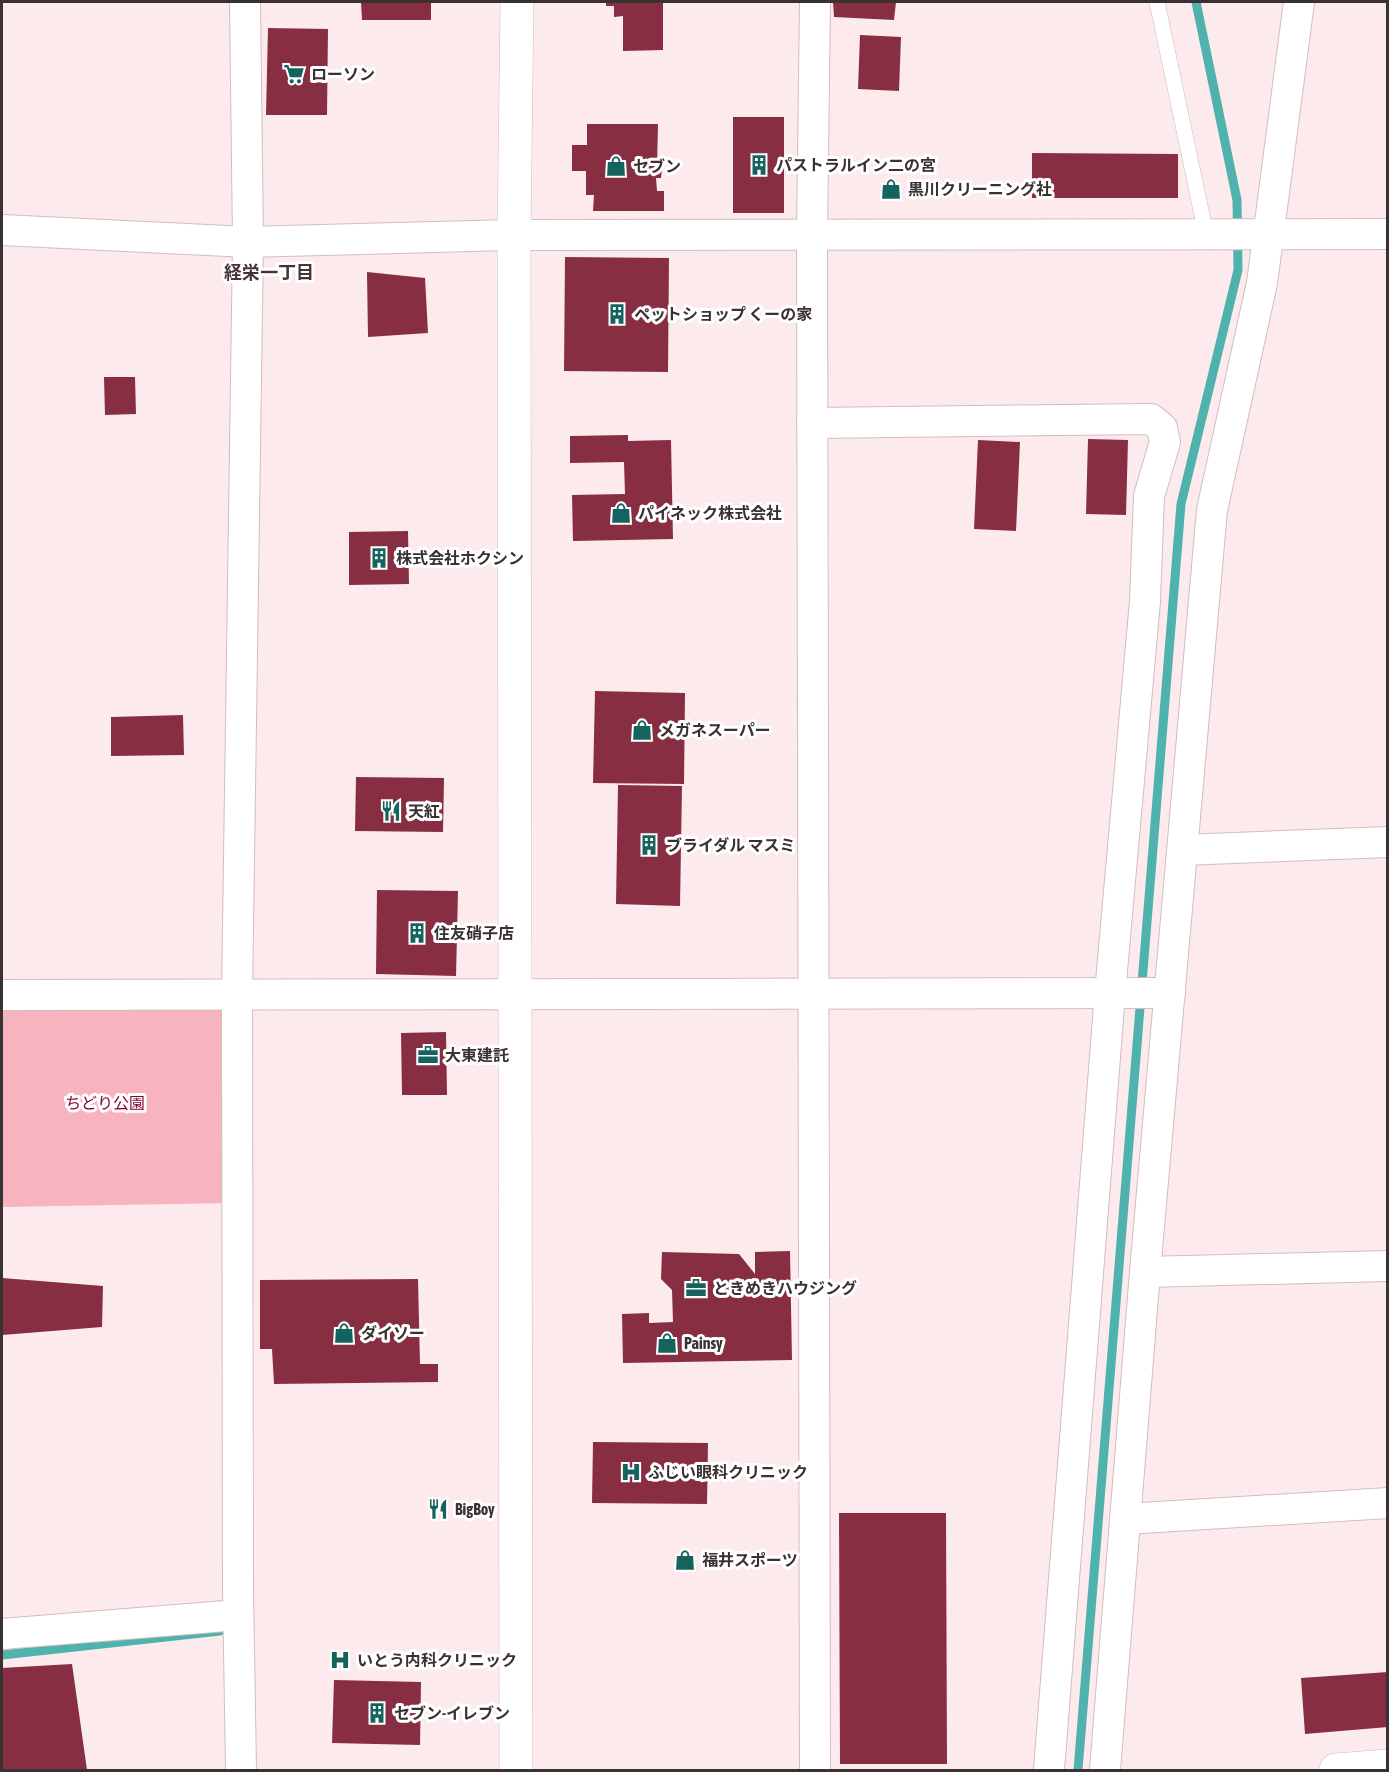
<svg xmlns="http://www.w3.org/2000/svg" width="1389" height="1772" viewBox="0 0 1389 1772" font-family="'Asap Condensed','Noto Sans JP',sans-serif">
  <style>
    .green { fill: #f7b4be }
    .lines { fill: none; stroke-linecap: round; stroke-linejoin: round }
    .stream { stroke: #4fb2ac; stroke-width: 9 }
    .building { fill: #872e42 }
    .service-casing { stroke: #d3bdc0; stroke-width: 16 }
    .minor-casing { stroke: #d3bdc0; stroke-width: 32 }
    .tertiary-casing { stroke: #d3bdc0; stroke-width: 34 }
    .service { stroke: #fff; stroke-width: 15 }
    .minor { stroke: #fff; stroke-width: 30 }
    .tertiary { stroke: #fff; stroke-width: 33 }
    .labels { text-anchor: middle; stroke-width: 6; stroke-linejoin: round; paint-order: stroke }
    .poi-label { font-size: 16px; font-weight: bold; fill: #393132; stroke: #fff; text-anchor: start }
    .park-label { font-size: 16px; fill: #830733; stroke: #fff }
    .neighbourhood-label { font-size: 18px; font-weight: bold; fill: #453436; stroke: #fff }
  </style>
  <rect width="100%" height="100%" fill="#fceaec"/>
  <polygon class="green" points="2,1000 228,1000 231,1203 2,1207"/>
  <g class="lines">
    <g class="stream">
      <polyline points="2,1655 220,1631"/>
      <polyline points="1078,1770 1181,504 1238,270 1237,200 1196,2"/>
    </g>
  </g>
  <g class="building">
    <polygon points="361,2 431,2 431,20 362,20"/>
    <polygon points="606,2 663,2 663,50 623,51 623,16 614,17 614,6 606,6"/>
    <polygon points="833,2 896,2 894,20 834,17"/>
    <polygon points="268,28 328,29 327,115 266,115"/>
    <polygon points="860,35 901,37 899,91 858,89"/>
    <rect x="733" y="117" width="51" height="96"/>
    <polygon points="587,124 658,124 657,167 662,168 661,178 656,178 657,191 664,191 664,211 593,211 594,195 586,195 586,171 572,171 572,145 587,145"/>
    <polygon points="1032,153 1178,154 1178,198 1032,198"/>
    <polygon points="565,257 669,258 668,372 564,371"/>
    <polygon points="367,272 425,278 428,333 368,337"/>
    <polygon points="104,377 135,377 136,414 105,415"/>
    <polygon points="628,435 628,441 671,440 673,539 573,541 572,495 625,494 624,462 570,463 570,436"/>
    <polygon points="1088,439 1128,440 1126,515 1086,514"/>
    <polygon points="978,440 1020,442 1016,531 974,529"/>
    <polygon points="408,531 409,584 349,585 349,532"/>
    <polygon points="595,691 685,693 684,784 593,783"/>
    <polygon points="183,715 184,755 111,756 111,717"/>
    <polygon points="356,777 444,778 443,832 355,831"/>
    <polygon points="618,785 682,786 680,906 616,904"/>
    <polygon points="377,890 458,891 456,976 376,974"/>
    <polygon points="446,1032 447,1095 402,1095 401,1033"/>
    <polygon points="790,1251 792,1360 623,1363 622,1314 649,1313 649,1323 673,1322 672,1290 661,1279 662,1252 739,1254 755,1274 755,1252"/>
    <polygon points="2,1278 103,1286 102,1327 2,1335"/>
    <polygon points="418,1279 420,1364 438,1364 438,1382 274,1384 272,1349 260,1349 260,1280"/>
    <polygon points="593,1442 708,1443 707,1504 592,1503"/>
    <polygon points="839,1513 946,1513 947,1764 840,1764"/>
    <polygon points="72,1664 87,1770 2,1770 2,1668"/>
    <polygon points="1388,1672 1388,1727 1305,1734 1301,1678"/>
    <polygon points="334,1680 421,1682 420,1745 332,1743"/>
  </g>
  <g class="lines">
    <g class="service-casing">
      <polyline id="service" points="1157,2 1206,234"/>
    </g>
    <g class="minor-casing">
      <g id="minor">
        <polyline points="2,230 248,242 514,235 1388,234"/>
        <polyline points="812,423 1151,419 1162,428 1165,442 1149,496 1145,601 1110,993 1049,1770"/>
        <polyline points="1183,850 1388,842"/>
        <polyline points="2,995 1170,993"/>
        <polyline points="1145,1272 1388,1266"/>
        <polyline points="1125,1519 1388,1503"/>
        <polyline points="2,1634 238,1615"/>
        <polyline points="241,1770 238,1589 237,996 248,242 245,2"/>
        <polyline points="815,1770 812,234 815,2"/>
        <polyline points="1105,1770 1145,1272 1212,510 1262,283 1299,2"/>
      </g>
    </g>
    <g class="tertiary-casing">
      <g id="tertiary">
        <polyline points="516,1770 514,235 517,2"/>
        <polyline points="1336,1770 1388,1766"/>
      </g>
    </g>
    <use href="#service" class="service"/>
    <use href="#minor" class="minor"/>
    <use href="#tertiary" class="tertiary"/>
  </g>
  <defs>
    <g id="supermarket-bare" transform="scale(1.62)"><path d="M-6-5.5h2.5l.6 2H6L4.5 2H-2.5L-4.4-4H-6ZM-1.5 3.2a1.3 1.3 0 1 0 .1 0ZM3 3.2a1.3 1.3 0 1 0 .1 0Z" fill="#14635f" stroke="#fff" stroke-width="2.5" paint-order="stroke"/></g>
    <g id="building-bare" transform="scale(1.62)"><path d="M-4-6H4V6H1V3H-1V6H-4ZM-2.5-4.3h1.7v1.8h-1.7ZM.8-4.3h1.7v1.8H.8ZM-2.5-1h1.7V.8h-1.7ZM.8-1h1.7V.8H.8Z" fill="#14635f" stroke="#fff" stroke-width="2.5" paint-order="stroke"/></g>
    <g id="shop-bare" transform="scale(1.62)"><path d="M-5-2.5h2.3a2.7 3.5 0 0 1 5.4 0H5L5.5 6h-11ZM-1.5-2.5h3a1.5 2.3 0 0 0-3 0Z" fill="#14635f" stroke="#fff" stroke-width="2.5" paint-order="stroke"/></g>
    <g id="restaurant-bare" transform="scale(1.62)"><path d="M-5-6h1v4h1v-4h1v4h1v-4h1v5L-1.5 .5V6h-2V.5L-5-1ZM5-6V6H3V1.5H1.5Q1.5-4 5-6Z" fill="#14635f" stroke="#fff" stroke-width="2.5" paint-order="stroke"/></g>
    <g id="office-bare" transform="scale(1.62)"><path d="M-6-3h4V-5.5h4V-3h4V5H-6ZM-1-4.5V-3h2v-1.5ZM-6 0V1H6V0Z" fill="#14635f" stroke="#fff" stroke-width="2.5" paint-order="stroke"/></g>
    <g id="hospital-bare" transform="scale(1.62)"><path d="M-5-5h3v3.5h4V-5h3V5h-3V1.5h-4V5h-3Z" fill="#14635f" stroke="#fff" stroke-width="2.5" paint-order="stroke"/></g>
  </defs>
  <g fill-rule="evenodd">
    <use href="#supermarket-bare" x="294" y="74"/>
    <use href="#building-bare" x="759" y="165"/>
    <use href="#shop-bare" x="616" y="166"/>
    <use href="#shop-bare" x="891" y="189"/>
    <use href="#building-bare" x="617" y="314"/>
    <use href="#shop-bare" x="621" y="513"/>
    <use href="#building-bare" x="379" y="558"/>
    <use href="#shop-bare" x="642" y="730"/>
    <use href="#restaurant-bare" x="391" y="811"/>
    <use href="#building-bare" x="649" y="845"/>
    <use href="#building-bare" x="417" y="933"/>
    <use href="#office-bare" x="428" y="1055"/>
    <use href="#office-bare" x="696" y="1288"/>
    <use href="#shop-bare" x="344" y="1333"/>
    <use href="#shop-bare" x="667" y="1343"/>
    <use href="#hospital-bare" x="631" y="1472"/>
    <use href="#restaurant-bare" x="438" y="1509"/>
    <use href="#shop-bare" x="685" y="1560"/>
    <use href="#hospital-bare" x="340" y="1660"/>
    <use href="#building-bare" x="377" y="1713"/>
  </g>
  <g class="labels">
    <g class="poi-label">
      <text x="311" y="80">ローソン</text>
      <text x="776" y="171">パストラルイン二の宮</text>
      <text x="633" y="172">セブン</text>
      <text x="908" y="195">黒川クリーニング社</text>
      <text x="634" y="320">ペットショップ くーの家</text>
      <text x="638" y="519">パイネック株式会社</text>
      <text x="396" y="564">株式会社ホクシン</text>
      <text x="659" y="736">メガネスーパー</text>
      <text x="408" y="817">天紅</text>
      <text x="666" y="851">ブライダル マスミ</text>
      <text x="434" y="939">住友硝子店</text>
      <text x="445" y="1061">大東建託</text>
      <text x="713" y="1294">ときめきハウジング</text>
      <text x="361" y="1339">ダイソー</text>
      <text x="684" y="1349">Painsy</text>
      <text x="648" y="1478">ふじい眼科クリニック</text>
      <text x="455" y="1515">BigBoy</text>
      <text x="702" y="1566">福井スポーツ</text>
      <text x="357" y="1666">いとう内科クリニック</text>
      <text x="394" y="1719">セブン-イレブン</text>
    </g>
    <g class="park-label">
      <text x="105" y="1109">ちどり公園</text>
    </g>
    <g class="neighbourhood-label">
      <text x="269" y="279">経栄一丁目</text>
    </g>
  </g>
  <rect width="1389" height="1772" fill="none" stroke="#393132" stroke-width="6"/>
</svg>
